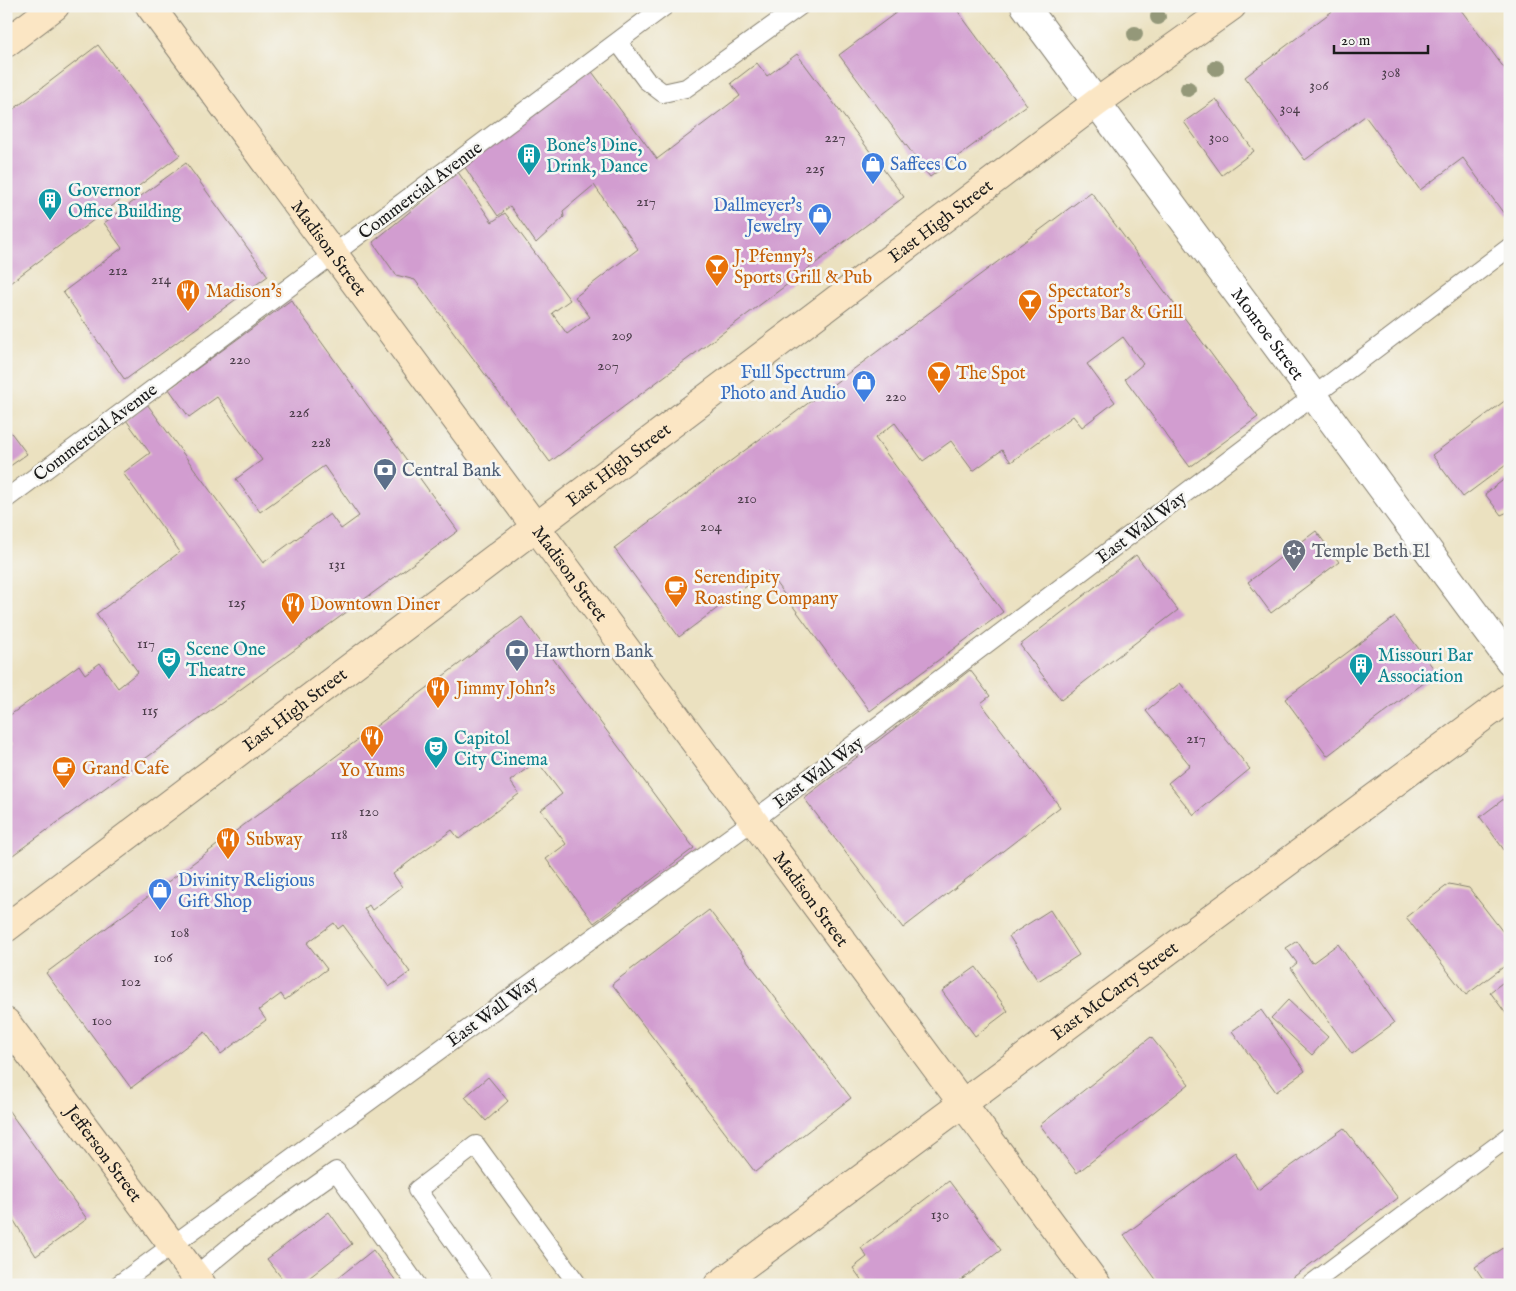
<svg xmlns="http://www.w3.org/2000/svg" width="1516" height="1291" viewBox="0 0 1516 1291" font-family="'IM FELL English',serif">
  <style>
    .building { fill: #d29dd0 }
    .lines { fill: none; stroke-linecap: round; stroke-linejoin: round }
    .lane-casing { stroke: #847e6e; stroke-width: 20 }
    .street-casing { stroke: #847e6e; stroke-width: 30 }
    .secondary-casing { stroke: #847e6e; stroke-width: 30 }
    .lane { stroke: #fff; stroke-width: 18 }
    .street { stroke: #fff; stroke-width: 28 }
    .secondary { stroke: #fbe6c4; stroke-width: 28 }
    .tree { fill: #949879 }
    .labels { text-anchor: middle; stroke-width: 5; stroke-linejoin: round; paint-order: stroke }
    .number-label { font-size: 15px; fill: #4a3c49 }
    .culture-label { font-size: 18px; fill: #0d838f; stroke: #f6f6f2; text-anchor: start }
    .shop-label { font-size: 18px; fill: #366cbe; stroke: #f6f6f2; text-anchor: start }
    .street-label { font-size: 18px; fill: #1c1c1c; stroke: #f6f6f2 }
    .food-label { font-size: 18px; fill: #c56008; stroke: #f6f6f2; text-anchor: start }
    .service-label { font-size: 18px; fill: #4e5e75; stroke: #f6f6f2; text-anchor: start }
    .worship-label { font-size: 18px; fill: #5b616d; stroke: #f6f6f2; text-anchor: start }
  </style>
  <rect width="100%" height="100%" fill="#f6f6f2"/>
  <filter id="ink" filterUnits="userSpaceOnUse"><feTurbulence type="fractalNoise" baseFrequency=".02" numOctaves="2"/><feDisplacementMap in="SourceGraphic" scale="10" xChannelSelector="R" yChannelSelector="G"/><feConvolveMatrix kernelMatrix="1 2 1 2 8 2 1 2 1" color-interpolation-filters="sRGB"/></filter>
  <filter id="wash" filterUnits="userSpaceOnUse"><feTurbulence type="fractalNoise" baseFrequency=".0096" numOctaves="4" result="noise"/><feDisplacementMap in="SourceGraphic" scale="20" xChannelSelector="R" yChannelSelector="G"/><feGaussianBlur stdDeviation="1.12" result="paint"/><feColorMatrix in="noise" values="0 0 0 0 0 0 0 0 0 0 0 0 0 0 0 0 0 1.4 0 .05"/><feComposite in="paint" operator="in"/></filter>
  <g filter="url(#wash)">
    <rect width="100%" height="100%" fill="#ebe1c0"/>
    <g id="blocks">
      <g class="building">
        <polygon points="905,6 954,6 1027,105 930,177 839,55"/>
        <polygon points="1339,6 1458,6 1510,76 1510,222 1463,158 1420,190 1365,116 1305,160 1245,77"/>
        <polygon points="98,45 180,155 6,286 6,115"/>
        <polygon points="797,54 904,197 550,462 415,280 396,275 373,242 458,172 492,222 505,213 570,300 552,313 567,334 590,317 575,297 638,249 594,185 563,211 564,217 536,243 510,206 498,216 464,166 590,69 657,159 740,96 731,83 757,63 767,76"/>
        <polygon points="1216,99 1254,151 1222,175 1184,122"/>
        <polygon points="186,163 268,276 125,380 63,292 122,248 104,223"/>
        <polygon points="1091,192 1258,417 1190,467 1125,379 1143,364 1123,337 1087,364 1115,402 1082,427 1073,416 1011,462 1002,450 973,471 951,441 923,461 895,423 875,438 1003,612 870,711 767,571 679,637 614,548"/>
        <polygon points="291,300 458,531 6,860 6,749 11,746 6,740 6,718 79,665 85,674 100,663 118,688 138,672 96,614 180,552 123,473 150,453 126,420 147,404 263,563 330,514 341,529 359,516 324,466 260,512 236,479 262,460 217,397 189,417 169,389"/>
        <polygon points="1510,397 1510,462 1463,497 1432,455"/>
        <polygon points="6,426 27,454 6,469"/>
        <polygon points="1510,475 1510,511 1501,515 1485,494"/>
        <polygon points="1316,531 1339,562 1271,613 1248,582"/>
        <polygon points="1136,555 1178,610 1061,700 1020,645"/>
        <polygon points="522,617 694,848 594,923 546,859 566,844 541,810 562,794 537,761 510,781 519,794 459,839 452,830 422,852 393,874 402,887 372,910 369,905 364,909 410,972 389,987 343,925 338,929 334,923 307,943 327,969 285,1000 281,994 259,1010 266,1020 221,1054 205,1032 131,1088 46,973"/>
        <polygon points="1395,617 1437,673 1327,756 1285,699"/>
        <polygon points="970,670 990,696 981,703 1060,807 903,928 804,798"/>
        <polygon points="1180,683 1250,769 1194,815 1168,783 1190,765 1146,711"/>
        <polygon points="1509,795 1510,796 1510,858 1480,817"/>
        <polygon points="1449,884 1469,888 1510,941 1510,962 1466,995 1406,917"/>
        <polygon points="709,910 851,1098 755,1172 612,984"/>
        <polygon points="1050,910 1079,955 1038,981 1009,936"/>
        <polygon points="1297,941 1312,963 1338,944 1394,1023 1352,1054 1291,968 1297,963 1286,948"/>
        <polygon points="976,967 1008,1011 975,1036 942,991"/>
        <polygon points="1510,977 1510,1019 1490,992"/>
        <polygon points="1288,1000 1328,1037 1312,1055 1271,1018"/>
        <polygon points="1261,1010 1305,1071 1276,1092 1232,1031"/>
        <polygon points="1151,1037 1189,1084 1077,1173 1040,1125"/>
        <polygon points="488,1077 508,1101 486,1121 465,1097"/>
        <polygon points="6,1107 87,1219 36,1256 6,1208"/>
        <polygon points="1344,1128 1398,1198 1283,1285 1160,1285 1124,1235 1235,1152 1258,1190"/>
        <polygon points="949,1181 1001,1250 955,1285 865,1285 853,1268 867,1257 861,1248"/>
        <polygon points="329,1212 352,1244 300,1285 287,1285 267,1259"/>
        <polygon points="1505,1247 1510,1254 1510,1285 1487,1285 1475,1267"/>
        <polygon points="373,1250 399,1285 329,1285"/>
      </g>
    </g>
  </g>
  <g filter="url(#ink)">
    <use href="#blocks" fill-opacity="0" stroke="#847e6e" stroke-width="1"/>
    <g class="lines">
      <g class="lane-casing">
        <g id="lane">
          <polyline points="618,42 646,80 663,93 686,88 800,6"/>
          <polyline points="6,499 665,6"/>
          <polyline points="195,1276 237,1241 336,1171 417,1285"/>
          <polyline points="118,1285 754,820 1510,247"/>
          <polyline points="485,1285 417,1190 476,1145 578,1285"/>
          <polyline points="1310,1285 1510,1136"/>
        </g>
      </g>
      <g class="street-casing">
        <g id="street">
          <path id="s1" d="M 1025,6 L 1510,661"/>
        </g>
      </g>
      <g class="secondary-casing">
        <g id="secondary">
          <path id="s2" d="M 150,6 L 1097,1285"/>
          <polyline points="6,43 55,6"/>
          <path id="s3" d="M 6,928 L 1096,103 L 1232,6"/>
          <path id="s4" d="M 6,1022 L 202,1285"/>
          <path id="s5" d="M 718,1285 L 1510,697"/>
        </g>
      </g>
      <use href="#lane" class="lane"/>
      <use href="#street" class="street"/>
      <use href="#secondary" class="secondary"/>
    </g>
    <g class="tree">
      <circle cx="1158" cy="17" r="8"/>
      <circle cx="1135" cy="34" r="8"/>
      <circle cx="1216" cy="68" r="8"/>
      <circle cx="1188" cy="89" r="8"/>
    </g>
  </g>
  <defs>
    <g id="building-pin" transform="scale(1.25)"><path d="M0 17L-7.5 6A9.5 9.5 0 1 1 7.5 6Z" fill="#0f9aa8" stroke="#f6f6f2"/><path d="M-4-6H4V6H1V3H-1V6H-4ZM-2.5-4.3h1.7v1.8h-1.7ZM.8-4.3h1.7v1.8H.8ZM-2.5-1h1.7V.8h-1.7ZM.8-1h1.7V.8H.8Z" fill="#fff"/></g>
    <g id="shop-pin" transform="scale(1.25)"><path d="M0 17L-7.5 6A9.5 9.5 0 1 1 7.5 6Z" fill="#3f7fe0" stroke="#f6f6f2"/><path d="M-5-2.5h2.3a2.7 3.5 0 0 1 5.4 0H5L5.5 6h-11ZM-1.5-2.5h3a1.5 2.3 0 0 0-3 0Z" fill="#fff"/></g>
    <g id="bar-pin" transform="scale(1.25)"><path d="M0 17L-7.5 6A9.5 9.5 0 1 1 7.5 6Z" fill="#e8710a" stroke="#f6f6f2"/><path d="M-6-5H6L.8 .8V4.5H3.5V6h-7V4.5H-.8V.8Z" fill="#fff"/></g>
    <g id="restaurant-pin" transform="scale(1.25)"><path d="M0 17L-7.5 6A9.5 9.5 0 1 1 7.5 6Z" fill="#e8710a" stroke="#f6f6f2"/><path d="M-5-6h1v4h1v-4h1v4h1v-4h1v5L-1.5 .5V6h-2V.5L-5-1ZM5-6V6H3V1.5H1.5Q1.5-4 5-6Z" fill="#fff"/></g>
    <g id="bank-pin" transform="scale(1.25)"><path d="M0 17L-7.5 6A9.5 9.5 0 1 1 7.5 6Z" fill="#5c6f8a" stroke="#f6f6f2"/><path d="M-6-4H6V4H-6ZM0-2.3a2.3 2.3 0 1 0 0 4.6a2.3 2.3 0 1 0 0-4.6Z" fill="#fff"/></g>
    <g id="synagogue-pin" transform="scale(1.25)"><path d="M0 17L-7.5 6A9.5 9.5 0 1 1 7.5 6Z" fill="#6b7280" stroke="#f6f6f2"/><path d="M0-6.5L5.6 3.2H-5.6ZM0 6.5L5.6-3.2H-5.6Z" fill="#fff"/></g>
    <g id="cafe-pin" transform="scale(1.25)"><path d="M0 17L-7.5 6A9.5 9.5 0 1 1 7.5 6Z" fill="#e8710a" stroke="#f6f6f2"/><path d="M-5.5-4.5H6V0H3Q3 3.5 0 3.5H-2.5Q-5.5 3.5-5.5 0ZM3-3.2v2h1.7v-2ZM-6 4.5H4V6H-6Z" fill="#fff"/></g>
    <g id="theatre-pin" transform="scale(1.25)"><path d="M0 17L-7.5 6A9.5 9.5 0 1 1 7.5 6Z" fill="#0f9aa8" stroke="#f6f6f2"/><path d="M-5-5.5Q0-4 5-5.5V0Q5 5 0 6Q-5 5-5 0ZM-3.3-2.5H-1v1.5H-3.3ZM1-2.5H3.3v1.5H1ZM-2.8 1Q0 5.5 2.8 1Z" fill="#fff"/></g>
  </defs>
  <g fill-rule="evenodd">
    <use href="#building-pin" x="529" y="155"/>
    <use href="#shop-pin" x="873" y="164"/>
    <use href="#building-pin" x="50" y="200"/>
    <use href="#shop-pin" x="820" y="215"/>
    <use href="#bar-pin" x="717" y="266"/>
    <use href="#restaurant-pin" x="188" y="291"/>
    <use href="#bar-pin" x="1030" y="301"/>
    <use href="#bar-pin" x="939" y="373"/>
    <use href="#shop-pin" x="864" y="382"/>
    <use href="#bank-pin" x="385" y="470"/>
    <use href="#synagogue-pin" x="1294" y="551"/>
    <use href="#cafe-pin" x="676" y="587"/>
    <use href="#restaurant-pin" x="293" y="604"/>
    <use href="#bank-pin" x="517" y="651"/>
    <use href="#theatre-pin" x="169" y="659"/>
    <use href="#building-pin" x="1361" y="665"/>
    <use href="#restaurant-pin" x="438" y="688"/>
    <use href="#restaurant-pin" x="372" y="737"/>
    <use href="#theatre-pin" x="436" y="748"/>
    <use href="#cafe-pin" x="64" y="768"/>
    <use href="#restaurant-pin" x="228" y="839"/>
    <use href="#shop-pin" x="160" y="890"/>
  </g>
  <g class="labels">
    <g class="number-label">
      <text x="1391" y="77">308</text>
      <text x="1319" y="90">306</text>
      <text x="1290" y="113">304</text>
      <text x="835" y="142">227</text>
      <text x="1219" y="142">300</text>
      <text x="815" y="173">225</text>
      <text x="646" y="206">217</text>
      <text x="118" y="275">212</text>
      <text x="161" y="284">214</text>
      <text x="622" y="340">209</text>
      <text x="240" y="364">220</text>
      <text x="608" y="370">207</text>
      <text x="896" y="401">220</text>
      <text x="299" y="417">226</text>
      <text x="321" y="447">228</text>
      <text x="747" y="503">210</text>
      <text x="711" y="531">204</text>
      <text x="337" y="569">131</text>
      <text x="237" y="607">125</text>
      <text x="146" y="648">117</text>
      <text x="150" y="715">115</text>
      <text x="1196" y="743">217</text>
      <text x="369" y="816">120</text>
      <text x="339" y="839">118</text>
      <text x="180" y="937">108</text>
      <text x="163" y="962">106</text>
      <text x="131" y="986">102</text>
      <text x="102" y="1025">100</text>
      <text x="940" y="1219">130</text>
    </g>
    <g class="culture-label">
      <text x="546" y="151">Bone's Dine,<tspan x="546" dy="21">Drink, Dance</tspan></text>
      <text x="68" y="196">Governor<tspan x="68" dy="21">Office Building</tspan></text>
      <text x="186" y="655">Scene One<tspan x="186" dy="21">Theatre</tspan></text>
      <text x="1378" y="661">Missouri Bar<tspan x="1378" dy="21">Association</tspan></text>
      <text x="454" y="744">Capitol<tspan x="454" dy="21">City Cinema</tspan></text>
    </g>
    <g class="shop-label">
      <text x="890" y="170">Saffees Co</text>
      <text x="802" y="211" text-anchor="end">Dallmeyer's<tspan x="802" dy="21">Jewelry</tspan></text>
      <text x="846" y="378" text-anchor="end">Full Spectrum<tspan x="846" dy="21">Photo and Audio</tspan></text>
      <text x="178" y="886">Divinity Religious<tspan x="178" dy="21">Gift Shop</tspan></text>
    </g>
    <g class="street-label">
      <text transform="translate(420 190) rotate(-37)" y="6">Commercial Avenue</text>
      <text dy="6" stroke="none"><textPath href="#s3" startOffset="1172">East High Street</textPath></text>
      <text dy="6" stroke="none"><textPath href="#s2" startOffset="301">Madison Street</textPath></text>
      <text dy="6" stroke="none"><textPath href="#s1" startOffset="408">Monroe Street</textPath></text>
      <text transform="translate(95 432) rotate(-37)" y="6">Commercial Avenue</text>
      <text dy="6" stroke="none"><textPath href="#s3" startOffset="768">East High Street</textPath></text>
      <text transform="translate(1141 527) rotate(-37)" y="6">East Wall Way</text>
      <text dy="6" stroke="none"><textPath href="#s2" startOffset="706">Madison Street</textPath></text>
      <text dy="6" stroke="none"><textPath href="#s3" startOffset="362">East High Street</textPath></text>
      <text transform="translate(818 772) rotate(-37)" y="6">East Wall Way</text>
      <text dy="6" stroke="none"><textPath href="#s2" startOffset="1111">Madison Street</textPath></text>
      <text dy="6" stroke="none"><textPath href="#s5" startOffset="494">East McCarty Street</textPath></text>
      <text transform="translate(492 1011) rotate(-36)" y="6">East Wall Way</text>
      <text dy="6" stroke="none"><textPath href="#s4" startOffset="164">Jefferson Street</textPath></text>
    </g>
    <g class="food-label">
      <text x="734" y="262">J. Pfenny's<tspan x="734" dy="21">Sports Grill &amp; Pub</tspan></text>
      <text x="206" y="297">Madison's</text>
      <text x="1048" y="297">Spectator's<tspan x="1048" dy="21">Sports Bar &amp; Grill</tspan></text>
      <text x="956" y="379">The Spot</text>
      <text x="694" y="583">Serendipity<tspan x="694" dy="21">Roasting Company</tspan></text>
      <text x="310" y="610">Downtown Diner</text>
      <text x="456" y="694">Jimmy John's</text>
      <text x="82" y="774">Grand Cafe</text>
      <text x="372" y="776" text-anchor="middle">Yo Yums</text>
      <text x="246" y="845">Subway</text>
    </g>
    <g class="service-label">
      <text x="402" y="476">Central Bank</text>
      <text x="534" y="657">Hawthorn Bank</text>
    </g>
    <g class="worship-label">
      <text x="1312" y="557">Temple Beth El</text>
    </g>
  </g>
  <rect width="1516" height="1291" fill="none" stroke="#f6f6f2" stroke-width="25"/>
  <path d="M1334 45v8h94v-8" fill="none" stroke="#1c1c1c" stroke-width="2.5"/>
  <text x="1341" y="45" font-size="15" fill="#1c1c1c" stroke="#f6f6f2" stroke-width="4" paint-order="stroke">20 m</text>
</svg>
